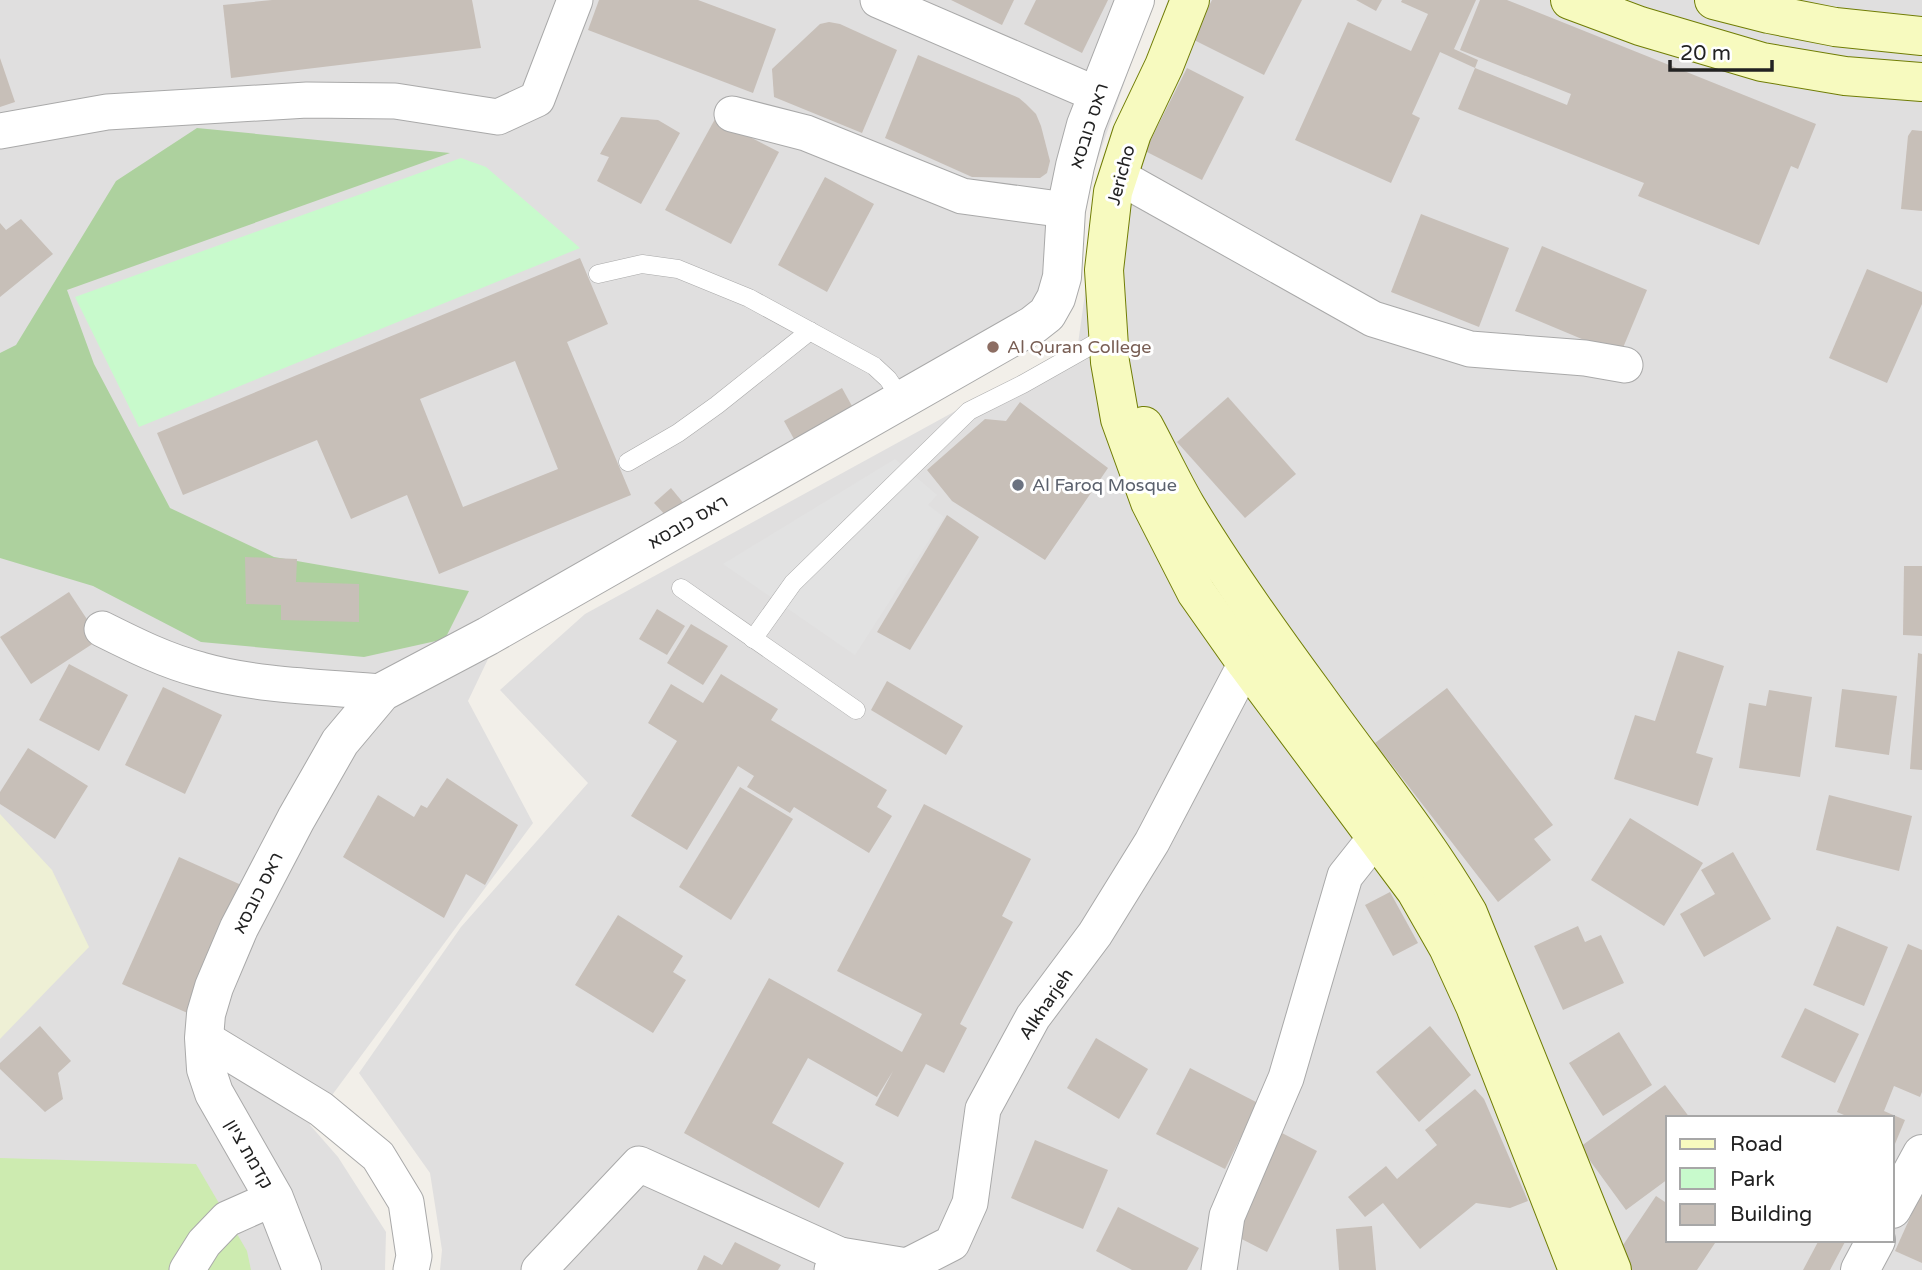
<svg xmlns="http://www.w3.org/2000/svg" width="1922" height="1270" viewBox="0 0 1922 1270" font-family="'Varela Round',Heebo,sans-serif">
  <style>
    .residential { fill: #e0dfdf; fill-rule: evenodd }
    .farmland { fill: #eef0d5 }
    .grass { fill: #cdebb0 }
    .forest { fill: #add19e }
    .park { fill: #c8facc }
    .parking { fill: #e2e2e2 }
    .building { fill: #c7bfb8; fill-rule: evenodd }
    .lines { fill: none; stroke-linecap: round; stroke-linejoin: round }
    .service-casing { stroke: #a9a9a9; stroke-width: 19 }
    .minor-casing { stroke: #a9a9a9; stroke-width: 37 }
    .tertiary-casing { stroke: #a9a9a9; stroke-width: 40 }
    .secondary-casing { stroke: #707d05; stroke-width: 40 }
    .service { stroke: #fff; stroke-width: 18 }
    .minor { stroke: #fff; stroke-width: 35 }
    .tertiary { stroke: #fff; stroke-width: 38 }
    .secondary { stroke: #f7fabf; stroke-width: 38 }
    .education-dot { fill: #8d6e63; stroke: #fff; stroke-width: 2.5 }
    .worship-dot { fill: #6b7280; stroke: #fff; stroke-width: 2.5 }
    .labels { text-anchor: middle; stroke-width: 6; stroke-linejoin: round; paint-order: stroke }
    .street-label { font-size: 18px; fill: #222; stroke: #fff }
    .education-label { font-size: 18px; fill: #785e54; stroke: #fff; text-anchor: start }
    .worship-label { font-size: 18px; fill: #5b616d; stroke: #fff; text-anchor: start }
  </style>
  <rect width="100%" height="100%" fill="#f2efe9"/>
  <g class="residential">
    <polygon points="0,0 1153,0 1086,193 1058,331 509,615 468,701 533,823 310,1125 338,1157 386,1232 385,1270 0,1270"/>
    <path d="M 1168,0 L 1922,0 L 1922,1270 L 440,1270 L 442,1250 L 430,1173 L 359,1073 L 461,927 L 588,783 L 500,690 L 585,614 L 1078,344 L 1098,199 ZM 1668,1118 L 1892,1118 L 1892,1240 L 1668,1240 Z"/>
  </g>
  <polygon class="farmland" points="0,814 52,870 89,947 0,1039"/>
  <polygon class="grass" points="0,1158 196,1164 247,1251 251,1270 0,1270"/>
  <polygon class="forest" points="197,128 450,153 67,290 94,364 170,508 274,557 469,591 445,639 364,657 201,642 93,586 0,558 0,353 16,345 116,181"/>
  <polygon class="park" points="461,158 486,167 580,248 139,427 75,297"/>
  <polygon class="parking" points="895,459 937,495 928,505 944,517 855,655 723,564"/>
  <g class="building">
    <polygon points="272,0 472,0 481,48 231,78 223,5"/>
    <polygon points="599,0 698,0 776,29 753,93 588,30"/>
    <polygon points="951,0 1014,0 1002,25"/>
    <polygon points="1036,0 1108,0 1082,53 1024,24"/>
    <polygon points="1212,0 1302,0 1264,75 1192,39"/>
    <polygon points="1356,0 1382,0 1376,11"/>
    <polygon points="1402,0 1476,0 1454,49 1478,60 1475,68 1567,105 1571,94 1460,50 1480,0 1507,0 1816,124 1798,169 1791,166 1759,245 1638,196 1644,183 1458,109 1475,68 1440,52 1412,114 1420,118 1391,183 1295,140 1348,22 1411,51 1428,14 1401,2"/>
    <polygon points="829,22 840,24 897,50 862,133 774,97 772,69 820,24"/>
    <polygon points="918,55 1019,98 1026,104 1036,114 1041,126 1050,161 1047,173 1040,178 972,177 885,138"/>
    <polygon points="0,58 15,102 0,107"/>
    <polygon points="1187,68 1244,97 1202,180 1145,151"/>
    <polygon points="621,117 658,120 680,133 641,204 597,181 609,157 600,154"/>
    <polygon points="715,119 779,152 731,244 665,210"/>
    <polygon points="1912,130 1922,131 1922,211 1901,209 1908,136"/>
    <polygon points="825,177 874,204 827,292 778,265"/>
    <polygon points="1421,214 1509,248 1479,327 1391,292"/>
    <polygon points="21,219 53,254 0,297 0,223 6,230"/>
    <polygon points="1542,246 1647,290 1620,355 1515,311"/>
    <path d="M 580,258 L 608,324 L 567,342 L 631,495 L 439,574 L 407,495 L 351,519 L 317,440 L 183,495 L 157,433 ZM 515,361 L 558,469 L 463,507 L 420,399 Z"/>
    <polygon points="1867,269 1922,292 1922,304 1887,383 1829,358"/>
    <polygon points="842,388 857,415 799,448 784,421"/>
    <polygon points="1228,397 1296,474 1245,518 1177,442"/>
    <polygon points="1020,402 1108,468 1045,560 952,501 927,470 985,419 1006,421"/>
    <polygon points="671,488 685,505 669,519 654,503"/>
    <polygon points="947,515 979,537 910,650 877,632"/>
    <polygon points="245,557 297,559 296,582 359,584 359,622 281,620 281,605 246,604"/>
    <polygon points="1904,566 1922,566 1922,636 1903,635"/>
    <polygon points="69,592 100,639 31,684 0,637"/>
    <polygon points="657,609 685,626 667,655 639,639"/>
    <polygon points="691,624 728,646 703,685 667,663"/>
    <polygon points="1678,651 1724,666 1696,753 1713,758 1698,806 1614,779 1635,715 1655,721"/>
    <polygon points="1918,653 1922,654 1922,770 1910,769"/>
    <polygon points="69,664 128,695 99,751 39,720"/>
    <polygon points="721,674 778,709 771,720 887,790 877,807 892,816 869,853 794,807 790,813 747,787 754,776 738,766 687,850 631,816 677,741 648,723 671,684 703,703"/>
    <polygon points="887,681 963,726 946,755 871,710"/>
    <polygon points="163,687 222,715 185,794 125,765"/>
    <polygon points="1447,688 1553,825 1534,839 1551,860 1498,902 1375,743"/>
    <polygon points="1842,689 1897,696 1889,755 1835,747"/>
    <polygon points="1769,690 1812,697 1800,777 1739,768 1749,703 1766,706"/>
    <polygon points="28,748 88,786 55,839 0,804 0,792"/>
    <polygon points="447,778 518,825 485,885 466,874 444,918 343,857 378,795 414,817 421,805 427,808"/>
    <polygon points="740,787 793,819 731,920 679,887"/>
    <polygon points="1829,795 1912,816 1899,871 1816,850"/>
    <polygon points="924,804 1031,859 1002,916 1013,922 960,1024 967,1028 944,1073 926,1064 898,1117 875,1105 893,1071 877,1097 808,1058 772,1123 844,1163 819,1208 684,1133 769,978 902,1052 922,1014 837,971"/>
    <polygon points="1630,818 1703,863 1664,926 1591,880"/>
    <polygon points="1733,852 1771,919 1704,957 1680,914 1715,894 1701,870"/>
    <polygon points="179,857 248,888 192,1015 122,984"/>
    <polygon points="1390,892 1418,943 1393,956 1365,905"/>
    <polygon points="618,915 683,956 673,972 686,980 653,1033 575,985"/>
    <polygon points="1578,926 1585,942 1601,935 1624,983 1563,1010 1534,946"/>
    <polygon points="1837,926 1888,947 1864,1006 1813,985"/>
    <polygon points="1908,944 1922,950 1922,1092 1920,1097 1894,1086 1884,1111 1905,1120 1892,1151 1892,1118 1851,1118 1837,1112"/>
    <polygon points="1805,1008 1859,1034 1835,1083 1781,1057"/>
    <polygon points="40,1026 71,1061 58,1073 63,1099 45,1112 0,1069 0,1063"/>
    <polygon points="1430,1026 1471,1075 1419,1122 1376,1072"/>
    <polygon points="1619,1032 1652,1085 1603,1116 1569,1063"/>
    <polygon points="1096,1038 1148,1069 1119,1119 1067,1088"/>
    <polygon points="1190,1068 1258,1103 1225,1169 1156,1134"/>
    <polygon points="1665,1085 1690,1118 1668,1118 1668,1179 1626,1210 1580,1147"/>
    <polygon points="1475,1089 1484,1099 1528,1201 1510,1208 1476,1203 1420,1249 1383,1203 1365,1217 1348,1197 1386,1166 1397,1179 1437,1145 1425,1130"/>
    <polygon points="1278,1131 1317,1151 1267,1252 1228,1232"/>
    <polygon points="1035,1140 1108,1170 1083,1229 1011,1198"/>
    <polygon points="1922,1191 1922,1263 1895,1251"/>
    <polygon points="1656,1196 1668,1204 1668,1240 1717,1240 1697,1270 1628,1270 1613,1260"/>
    <polygon points="1118,1207 1199,1248 1187,1270 1132,1270 1096,1251"/>
    <polygon points="1372,1226 1376,1270 1339,1270 1336,1229"/>
    <polygon points="1819,1240 1846,1240 1830,1270 1803,1270"/>
    <polygon points="735,1242 781,1265 778,1270 697,1270 704,1255 722,1265"/>
  </g>
  <g class="lines">
    <g class="service-casing">
      <g id="service">
        <polyline points="598,274 642,264 678,269 749,298 874,366 888,379 902,400"/>
        <polyline points="628,462 678,433 717,405 810,331"/>
        <polyline points="681,588 856,710"/>
        <polyline points="753,639 793,583 969,411 1023,384 1108,336"/>
      </g>
    </g>
    <g class="minor-casing">
      <g id="minor">
        <polyline points="878,0 1098,95"/>
        <polyline points="732,114 806,133 962,196 1066,210"/>
        <polyline points="0,131 107,112 307,100 395,101 498,117 537,99 575,0"/>
        <polyline points="1118,176 1373,319 1470,349 1585,358 1625,365"/>
        <path d="M 102,629 C 134,645 166,661 201,670 C 257,686 324,687 382,692"/>
        <polyline points="204,1038 321,1109 378,1156 406,1202 414,1256 411,1270"/>
        <polyline points="187,1270 204,1243 227,1219 274,1198"/>
        <polyline points="539,1270 639,1164 840,1255"/>
        <polyline points="832,1270 840,1255 907,1266 952,1243 970,1203 983,1109 1033,1017 1095,934 1152,842 1246,663"/>
        <polyline points="1219,1270 1227,1216 1286,1078 1345,876 1376,837 1398,824"/>
      </g>
    </g>
    <g class="tertiary-casing">
      <g id="tertiary">
        <polyline points="1892,1209 1922,1154"/>
        <polyline points="302,1270 274,1198 214,1093 206,1069 204,1038 206,1014 214,987 239,928 296,819 340,742 382,692 488,636 1033,325 1047,314 1056,298 1062,277 1066,210 1075,166 1086,125 1135,0"/>
        <polyline points="1860,1270 1876,1240"/>
      </g>
    </g>
    <g class="secondary-casing">
      <g id="secondary">
        <polyline points="1190,0 1164,66 1132,133 1113,192 1104,270 1110,362 1120,419 1150,502 1196,592 1246,663 1416,891 1448,947 1475,1006 1578,1270"/>
        <polyline points="1570,0 1640,26 1762,62 1845,76 1922,82"/>
        <polyline points="1714,0 1769,14 1835,27 1922,36"/>
        <path d="M 1144,426 C 1158,452 1171,480 1186,506 C 1225,571 1270,634 1315,695 C 1367,768 1423,836 1468,913 L 1612,1270"/>
      </g>
    </g>
    <use href="#service" class="service"/>
    <use href="#minor" class="minor"/>
    <use href="#tertiary" class="tertiary"/>
    <use href="#secondary" class="secondary"/>
  </g>
  <circle class="education-dot" cx="993" cy="347" r="7"/>
  <circle class="worship-dot" cx="1018" cy="485" r="7"/>
  <g class="labels">
    <g class="street-label">
      <text transform="translate(1089 126) rotate(-72)" y="6">ראס כובסא</text>
      <text transform="translate(1121 175) rotate(-75)" y="6">Jericho</text>
      <text transform="translate(688 522) rotate(-30)" y="6">ראס כובסא</text>
      <text transform="translate(258 893) rotate(-63)" y="6">ראס כובסא</text>
      <text transform="translate(1046 1004) rotate(-56)" y="6">Alkharjeh</text>
      <text transform="translate(249 1154) rotate(60)" y="6">קדמת ציון</text>
    </g>
    <g class="education-label">
      <text x="1007" y="353">Al Quran College</text>
    </g>
    <g class="worship-label">
      <text x="1032" y="491">Al Faroq Mosque</text>
    </g>
  </g>
  <rect x="1666" y="1116" width="228" height="126" fill="#ffffff" stroke="#a7a7a7" stroke-width="2"/>
  <rect x="1680" y="1139" width="35" height="10" fill="#f7fabf" stroke="#a7a7a7" stroke-width="2"/>
  <text x="1730" y="1151" font-size="21" fill="#222222">Road</text>
  <rect x="1680" y="1168" width="35" height="21" fill="#c8facc" stroke="#a7a7a7" stroke-width="2"/>
  <text x="1730" y="1186" font-size="21" fill="#222222">Park</text>
  <rect x="1680" y="1204" width="35" height="21" fill="#c7bfb8" stroke="#a7a7a7" stroke-width="2"/>
  <text x="1730" y="1221" font-size="21" fill="#222222">Building</text>
  <path d="M1670 60v10h102v-10" fill="none" stroke="#222222" stroke-width="3.5"/>
  <text x="1680" y="60" font-size="21" fill="#222222" stroke="#ffffff" stroke-width="5" paint-order="stroke">20 m</text>
</svg>
